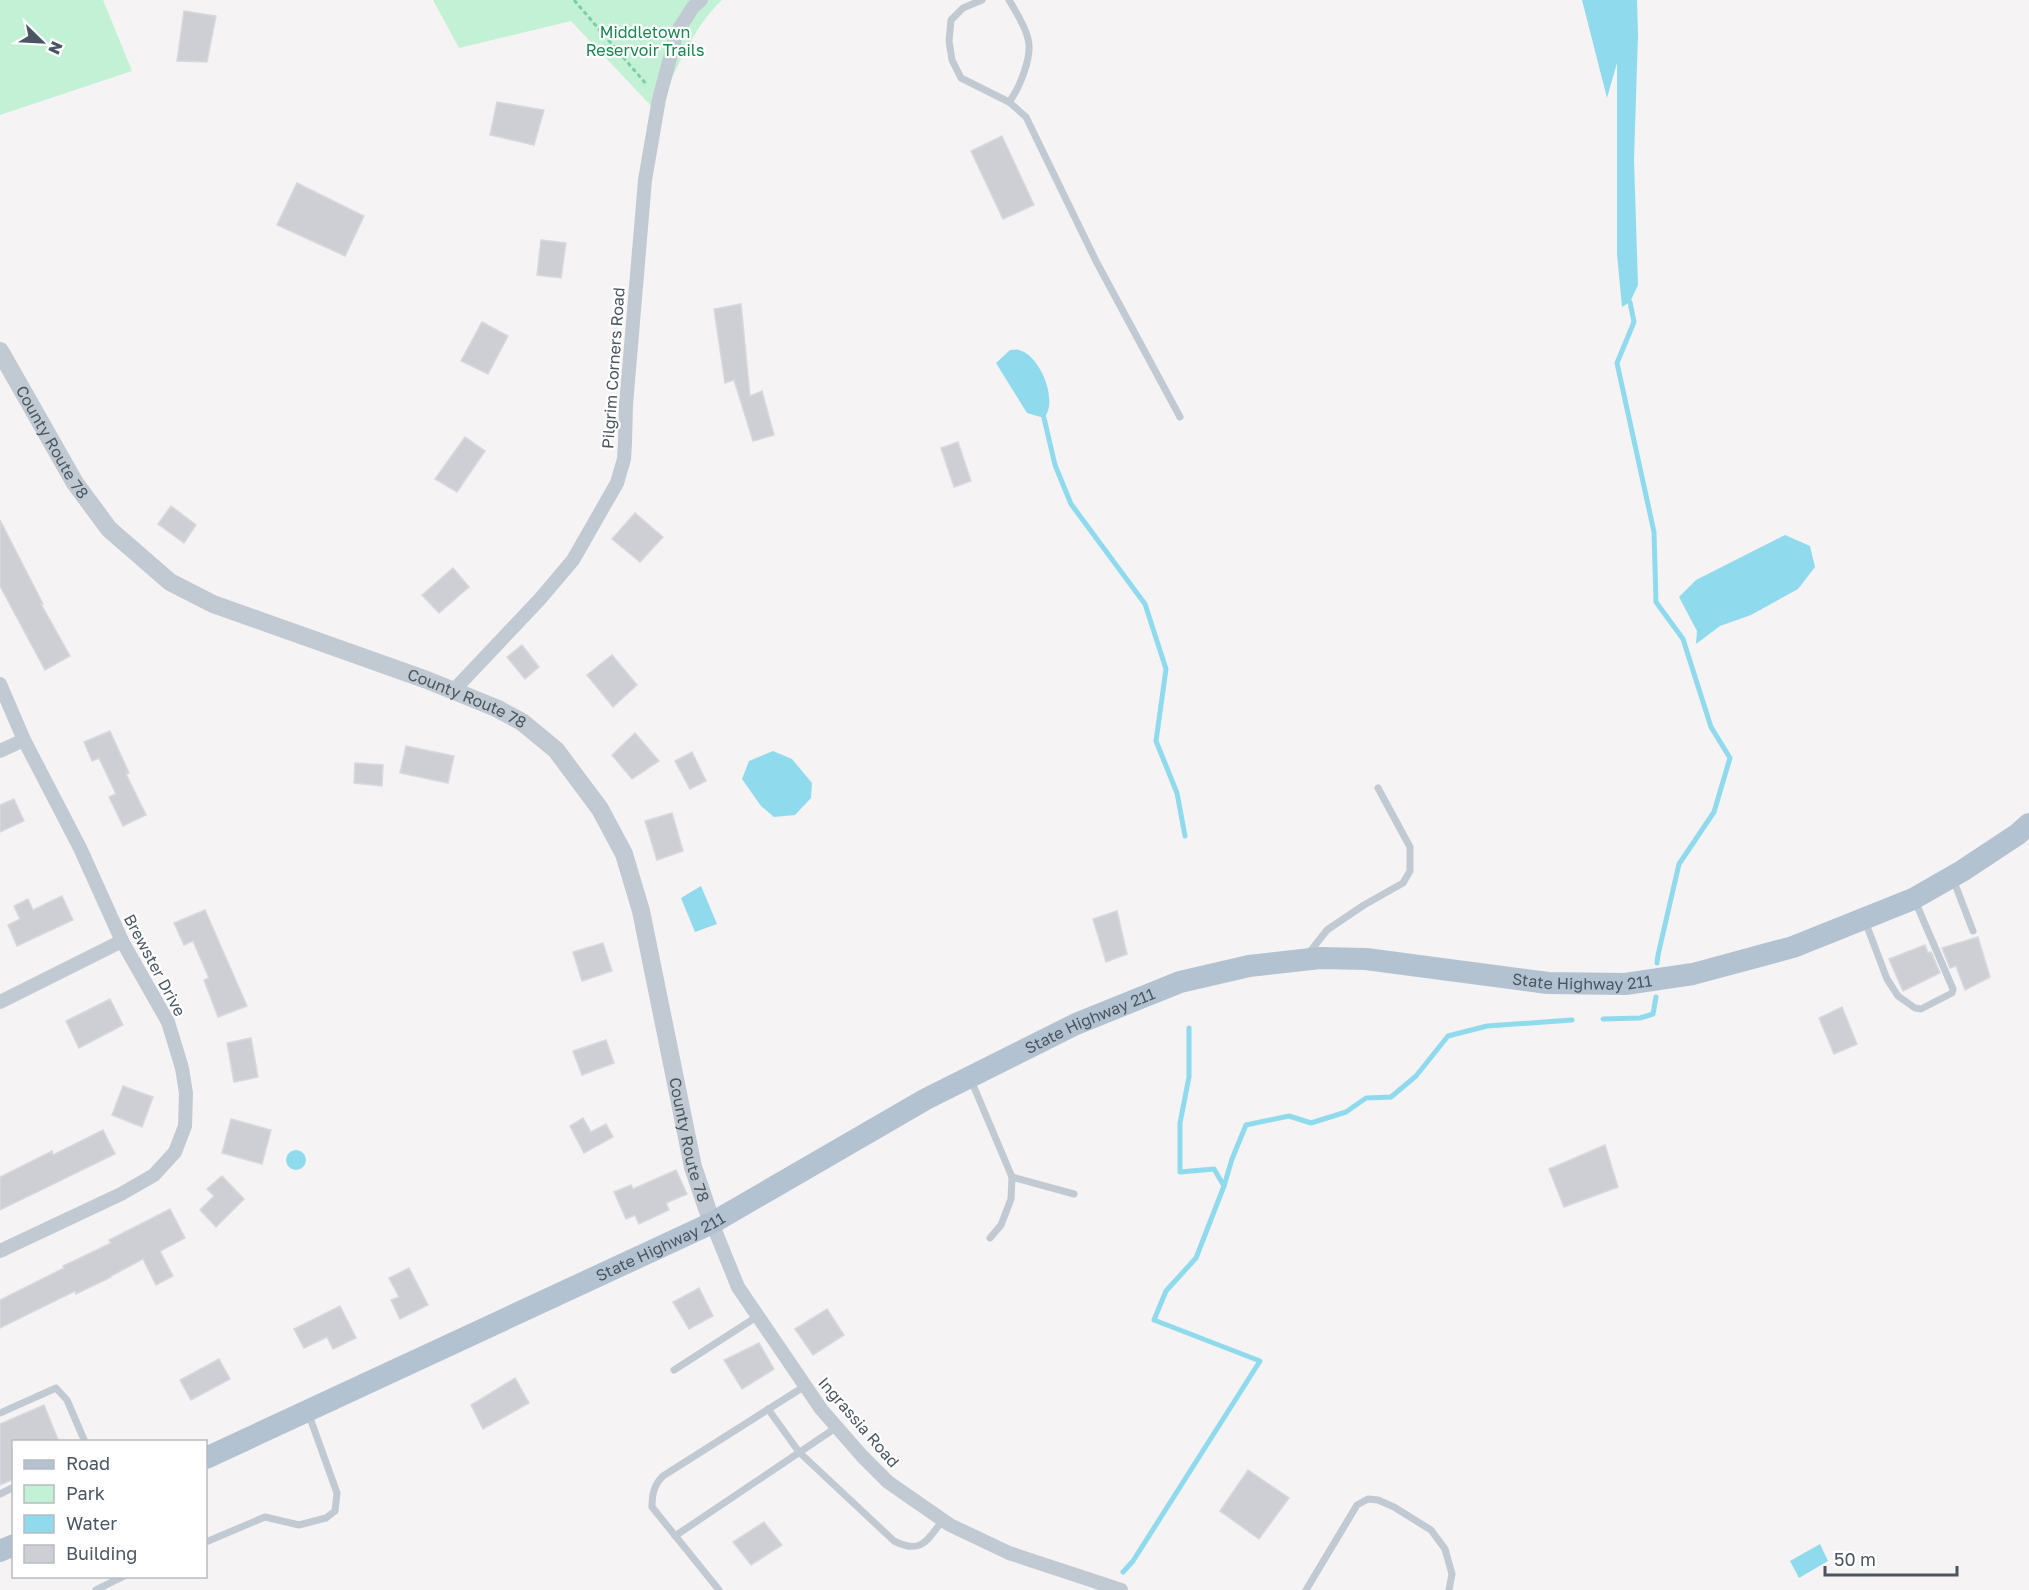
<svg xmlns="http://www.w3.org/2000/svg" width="2029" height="1590" viewBox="0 0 2029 1590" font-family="'Golos Text',sans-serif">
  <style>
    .green { fill: #c3f1d5 }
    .water { fill: #90daee }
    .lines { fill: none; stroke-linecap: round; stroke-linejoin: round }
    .stream { stroke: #90daee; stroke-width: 5 }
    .building { fill: #cdcfd5; stroke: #d7d9de; stroke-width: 1.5 }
    .path { stroke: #7ad0a6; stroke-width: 3; stroke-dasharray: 4.5 3; stroke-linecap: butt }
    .service { stroke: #c1cad2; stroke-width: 7 }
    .minor { stroke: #c1cad2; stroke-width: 14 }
    .tertiary { stroke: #c1cad2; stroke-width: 18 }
    .primary { stroke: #b3c2d1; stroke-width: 22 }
    .labels { text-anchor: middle; stroke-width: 4.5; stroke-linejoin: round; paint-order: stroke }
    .park-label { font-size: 16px; fill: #17864f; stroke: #fff }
    .street-label { font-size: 16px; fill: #4a5661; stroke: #fff }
  </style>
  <rect width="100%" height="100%" fill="#f5f3f3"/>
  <g class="green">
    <polygon points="0,0 103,0 132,71 0,115"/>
    <path d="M 433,0 L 722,0 C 690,30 677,73 655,110 L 571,21 L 459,48 Z"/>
  </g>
  <g class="water">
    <polygon points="1582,0 1637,0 1638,34 1634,160 1638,285 1630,302 1622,307 1617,254 1617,63 1607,98"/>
    <path d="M 1010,350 C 1013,350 1016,349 1019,350 C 1040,355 1059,401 1044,418 L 1027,413 L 996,363 Z"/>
    <polygon points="1785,535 1810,546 1815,567 1798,589 1751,615 1720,626 1696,644 1697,631 1679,597 1696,580"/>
    <polygon points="773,751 792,759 812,783 811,798 795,815 774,817 761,806 742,779 749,761"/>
    <polygon points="701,886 717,924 695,932 681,898"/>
    <circle cx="296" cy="1160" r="10"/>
    <polygon points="1820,1544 1828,1561 1799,1578 1790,1561"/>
  </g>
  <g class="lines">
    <g class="stream">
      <polyline points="1630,302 1634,322 1617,363 1654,532 1656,602 1683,639 1711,727 1730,758 1714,812 1679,864 1658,955 1657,963"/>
      <polyline points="1044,418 1055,465 1071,504 1145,604 1166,669 1156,741 1177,793 1185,836"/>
      <polyline points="1603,1019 1640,1018 1653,1014 1656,997"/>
      <polyline points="1224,1186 1232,1159 1246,1125 1289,1116 1311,1123 1346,1112 1366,1098 1391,1097 1416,1076 1448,1036 1487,1026 1572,1020"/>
      <polyline points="1123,1572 1133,1561 1260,1361 1154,1320 1166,1291 1196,1258 1224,1186 1214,1169 1180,1172 1180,1123 1189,1077 1189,1028"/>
    </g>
  </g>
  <g class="building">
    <polygon points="184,11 216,16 207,62 177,61"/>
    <polygon points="497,102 544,110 534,145 490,135"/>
    <polygon points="1002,136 1034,205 1003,219 971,151"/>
    <polygon points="297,183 364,216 345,256 277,225"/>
    <polygon points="541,240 566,243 561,278 537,275"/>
    <polygon points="741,304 750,396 762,391 774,435 753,441 734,380 725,383 714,309"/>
    <polygon points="482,322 508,336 488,374 461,361"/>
    <polygon points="465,437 485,451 457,492 435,479"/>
    <polygon points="958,442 971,481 954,487 941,448"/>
    <polygon points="171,506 196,525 184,543 158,524"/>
    <polygon points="635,513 663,537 640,562 612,539"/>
    <polygon points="0,520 43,604 41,604 70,656 45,670 0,586"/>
    <polygon points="453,568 469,587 439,613 422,595"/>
    <polygon points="522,645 539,667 525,679 507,657"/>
    <polygon points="612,655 637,685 613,707 587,675"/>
    <polygon points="110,731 129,773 126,774 146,815 123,826 109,797 116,794 99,758 92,761 84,742"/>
    <polygon points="635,733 659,761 632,779 612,755"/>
    <polygon points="406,746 454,756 448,783 400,773"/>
    <polygon points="692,752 706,781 690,789 675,761"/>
    <polygon points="355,763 383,765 382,786 354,783"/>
    <polygon points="14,799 24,821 0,832 0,805"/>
    <polygon points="672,813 683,851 657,860 645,821"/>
    <polygon points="62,896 73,920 17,946 8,925 20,919 14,906 28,899 33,910"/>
    <polygon points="205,910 247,1006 218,1017 204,980 209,978 193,941 184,945 174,923"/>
    <polygon points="1117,911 1127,954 1106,962 1093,919"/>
    <polygon points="1978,937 1990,977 1965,990 1956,966 1950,968 1942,948"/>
    <polygon points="603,943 612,971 582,981 573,952"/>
    <polygon points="1925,945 1928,953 1931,952 1940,973 1903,991 1889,959"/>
    <polygon points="110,999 123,1025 79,1048 66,1021"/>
    <polygon points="1842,1007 1857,1044 1834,1054 1819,1018"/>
    <polygon points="251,1038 258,1077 234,1082 227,1043"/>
    <polygon points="606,1040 614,1063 582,1075 573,1051"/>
    <polygon points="123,1086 153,1097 142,1127 112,1115"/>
    <polygon points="583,1118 591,1132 606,1124 613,1137 584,1153 570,1126"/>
    <polygon points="231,1119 271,1130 262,1164 222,1153"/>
    <polygon points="103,1130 115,1154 0,1210 0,1177 52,1151 53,1155"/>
    <polygon points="1605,1145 1618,1187 1564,1207 1549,1169"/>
    <polygon points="676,1170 687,1194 666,1203 669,1210 639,1224 635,1215 626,1219 614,1192 631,1185 633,1189"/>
    <polygon points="222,1176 244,1199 216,1227 200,1210 214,1196 207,1189"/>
    <polygon points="170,1209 185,1238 160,1251 173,1276 156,1285 143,1259 111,1276 111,1277 76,1294 75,1291 0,1328 0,1300 64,1268 63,1266 111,1243 109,1240"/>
    <polygon points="409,1268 428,1305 400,1319 391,1300 399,1297 389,1278"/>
    <polygon points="699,1288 713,1316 689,1329 673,1302"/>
    <polygon points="340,1306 356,1338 333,1349 327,1337 304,1348 294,1329"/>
    <polygon points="827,1309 844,1335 813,1355 795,1329"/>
    <polygon points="759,1343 774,1369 742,1389 724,1360"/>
    <polygon points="219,1359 230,1379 191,1400 180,1380"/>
    <polygon points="515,1378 529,1403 483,1429 471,1405"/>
    <polygon points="44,1405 59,1442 14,1442 14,1479 0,1485 0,1424"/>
    <polygon points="1248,1470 1289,1498 1259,1539 1220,1511"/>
    <polygon points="764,1522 782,1545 751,1565 733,1542"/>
  </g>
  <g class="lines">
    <polyline class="path" points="574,0 647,85"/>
    <g class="service">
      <polyline points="982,0 963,8 951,20 949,41 952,60 961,78 1009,102 1026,117 1096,261 1180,417"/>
      <path d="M 1009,102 C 1019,89 1033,56 1028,39 C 1025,25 1016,12 1009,0"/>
      <polyline points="1953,879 1973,931"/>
      <polyline points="1865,921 1887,979 1898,996 1915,1008 1921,1009 1952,993 1953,989 1915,901"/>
      <polyline points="1309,953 1327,930 1364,905 1403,883 1410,871 1410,847 1378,788"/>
      <polyline points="971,1080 1012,1177 1011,1199 1001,1225 990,1238"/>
      <polyline points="1012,1177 1074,1194"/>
      <polyline points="674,1370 758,1316"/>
      <path d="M 768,1409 L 799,1452 L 894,1541 C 922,1555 927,1540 943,1520"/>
      <polyline points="0,1413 56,1388 67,1400 85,1442"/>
      <polyline points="0,1494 14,1487"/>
      <polyline points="675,1536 837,1427"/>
      <polyline points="206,1542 265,1517 299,1525 326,1518 335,1511 337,1493 309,1415"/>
      <polyline points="96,1590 124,1576"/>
      <path d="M 719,1590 L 652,1507 C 652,1494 654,1485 663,1476 L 805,1386"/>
      <polyline points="1306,1590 1357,1505 1368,1499 1378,1500 1394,1507 1431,1530 1445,1549 1452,1574 1449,1590"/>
    </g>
    <g class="minor">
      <polyline points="0,684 24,740 80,848 122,941 168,1022 182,1068 186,1093 185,1126 175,1152 154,1175 121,1194 0,1251"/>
      <polyline points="453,691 540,599 573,560 617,483 624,459 625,443 626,405 645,180 659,99 677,32 693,7 701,0"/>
      <polyline points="0,751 24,740"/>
      <polyline points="0,1002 122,941"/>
      <polyline points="712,1223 738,1287 821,1409 862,1456 888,1482 950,1525 1009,1553 1121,1590"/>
    </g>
    <path class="tertiary" id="s1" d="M 0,351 L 75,483 L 109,529 L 170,582 L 213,604 L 427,680 L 496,708 L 522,722 L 556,750 L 600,809 L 624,854 L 641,911 L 693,1167 L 712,1223"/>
    <g class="primary">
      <path id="s2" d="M 206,1458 L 712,1223 L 926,1099 L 1076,1024 L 1180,982 L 1249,966 L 1320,958 L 1366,959 L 1548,983 L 1625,984 L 1693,974 L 1793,947 L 1913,899 L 1962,871 L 2018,834 L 2029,824"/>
      <polyline points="0,1551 14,1545"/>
    </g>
  </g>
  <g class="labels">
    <g class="park-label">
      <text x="645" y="38">Middletown<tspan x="645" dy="18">Reservoir Trails</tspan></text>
    </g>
    <g class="street-label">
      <text transform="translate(613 368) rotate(-86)" y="6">Pilgrim Corners Road</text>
      <text dy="6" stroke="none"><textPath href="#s1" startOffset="105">County Route 78</textPath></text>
      <text dy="6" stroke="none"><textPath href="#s1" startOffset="609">County Route 78</textPath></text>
      <text transform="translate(155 965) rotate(62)" y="6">Brewster Drive</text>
      <text dy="6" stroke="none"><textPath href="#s2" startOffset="1491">State Highway 211</textPath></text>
      <text dy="6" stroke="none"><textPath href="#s2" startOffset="987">State Highway 211</textPath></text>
      <text dy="6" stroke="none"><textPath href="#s1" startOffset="1131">County Route 78</textPath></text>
      <text dy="6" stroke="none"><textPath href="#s2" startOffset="501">State Highway 211</textPath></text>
      <text transform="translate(859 1422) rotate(49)" y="6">Ingrassia Road</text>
    </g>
  </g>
  <rect x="12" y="1440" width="195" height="138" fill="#ffffff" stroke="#b7bbc0" stroke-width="1.5"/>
  <rect x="24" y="1460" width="30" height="9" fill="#b3c2d1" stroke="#b7bbc0" stroke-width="1.5"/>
  <text x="66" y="1470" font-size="18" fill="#4a5661">Road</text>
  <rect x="24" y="1485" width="30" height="18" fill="#c3f1d5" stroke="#b7bbc0" stroke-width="1.5"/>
  <text x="66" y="1500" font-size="18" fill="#4a5661">Park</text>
  <rect x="24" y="1515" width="30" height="18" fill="#90daee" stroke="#b7bbc0" stroke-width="1.5"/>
  <text x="66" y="1530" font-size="18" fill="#4a5661">Water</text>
  <rect x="24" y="1545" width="30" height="18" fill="#cdcfd5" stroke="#b7bbc0" stroke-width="1.5"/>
  <text x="66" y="1560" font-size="18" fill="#4a5661">Building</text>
  <g transform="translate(42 42) rotate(114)" stroke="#ffffff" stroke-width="4.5" paint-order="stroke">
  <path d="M0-4.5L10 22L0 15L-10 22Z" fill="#4a5661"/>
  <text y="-9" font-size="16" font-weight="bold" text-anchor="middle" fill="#4a5661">N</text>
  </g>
  <path d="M1825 1566v9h132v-9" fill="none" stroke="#4a5661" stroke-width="3"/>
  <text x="1834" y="1566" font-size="18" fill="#4a5661" stroke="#ffffff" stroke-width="4.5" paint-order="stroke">50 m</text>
</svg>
